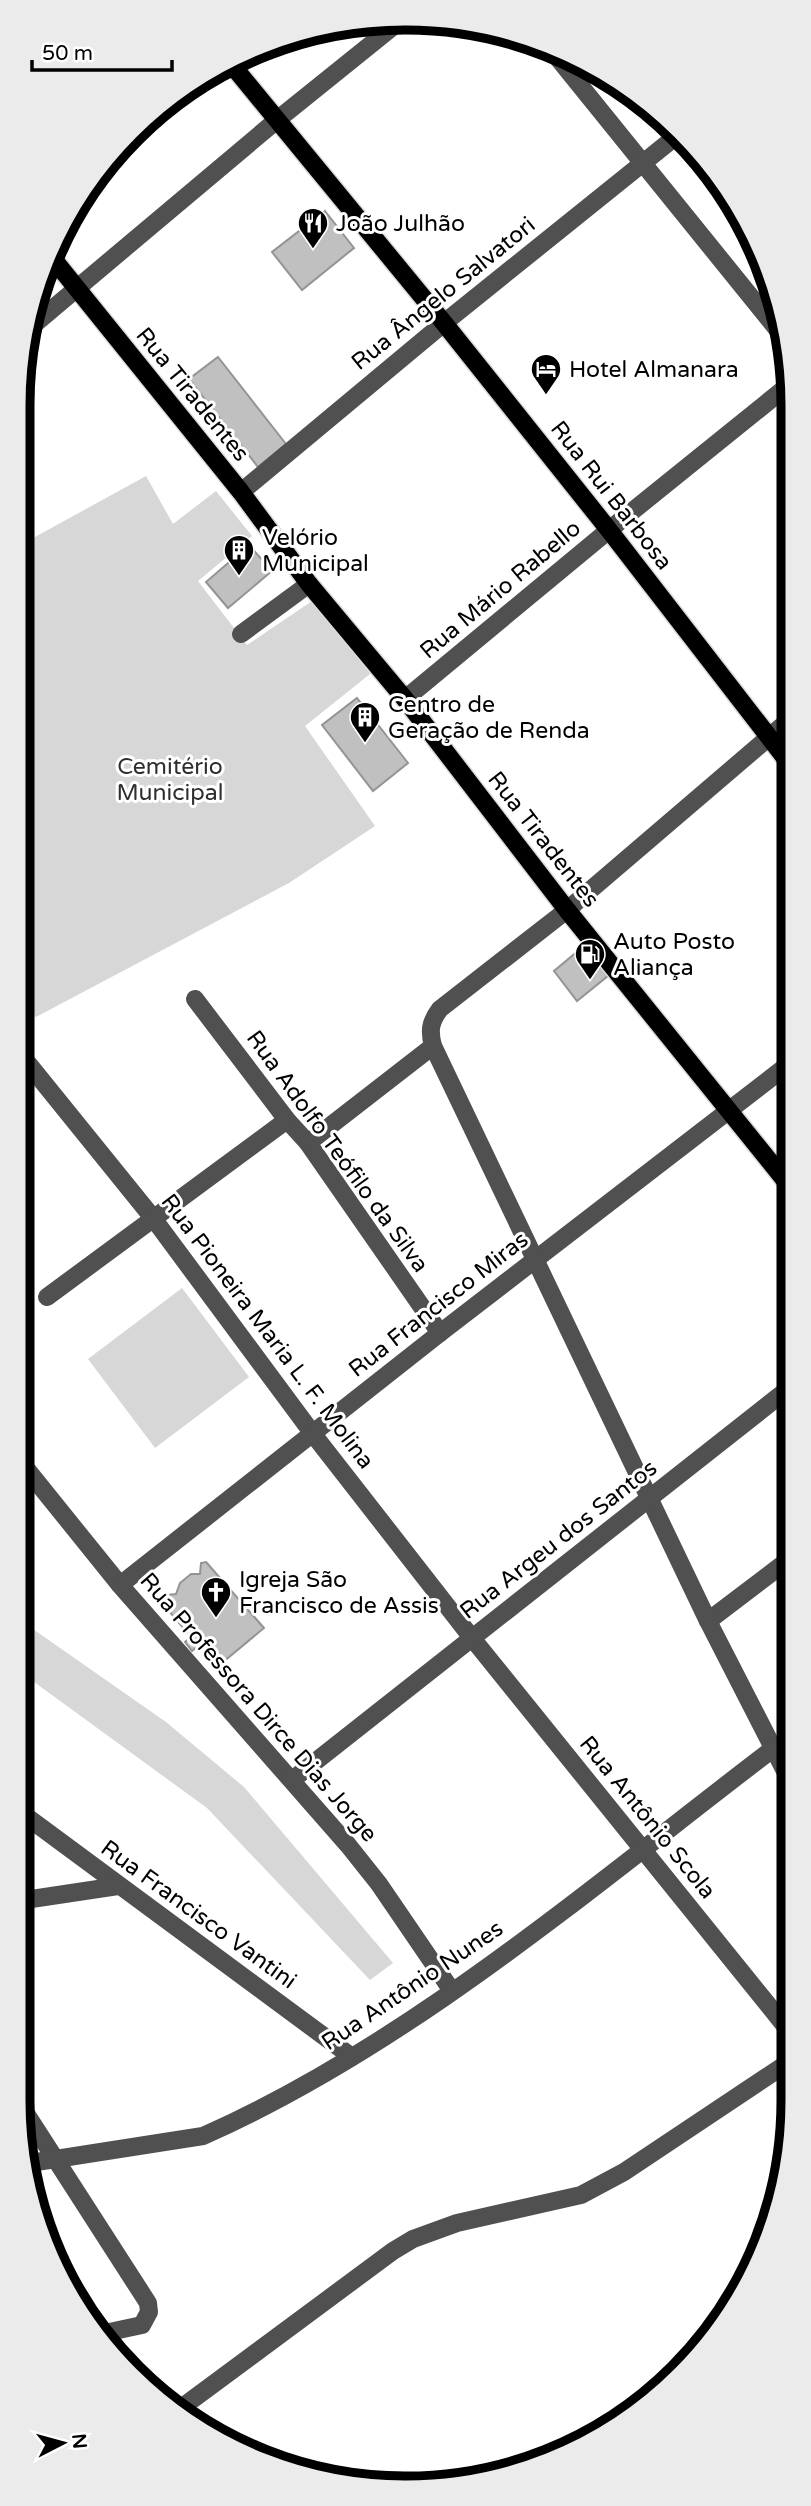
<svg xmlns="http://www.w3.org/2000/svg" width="811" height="2506" viewBox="0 0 811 2506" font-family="'Varela Round',sans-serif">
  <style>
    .green { fill: #d7d7d7 }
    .building { fill: #c0c0c0; stroke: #949494; stroke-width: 2 }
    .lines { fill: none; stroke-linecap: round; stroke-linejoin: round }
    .major-casing { stroke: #dbdbdb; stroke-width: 21 }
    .minor { stroke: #505050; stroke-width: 18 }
    .major { stroke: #000; stroke-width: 18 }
    .labels { text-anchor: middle; stroke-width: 6; stroke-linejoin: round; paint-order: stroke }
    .poi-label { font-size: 23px; fill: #000; stroke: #fff; text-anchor: start }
    .street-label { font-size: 23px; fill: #000; stroke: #fff }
    .park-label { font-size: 23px; fill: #2e2e2e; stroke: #fff }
    .rim { fill: none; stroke: #000; stroke-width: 9 }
  </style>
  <rect width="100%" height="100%" fill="#fff"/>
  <g class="green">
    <polygon points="146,476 173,524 216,491 252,536 198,581 247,645 318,597 370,674 305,726 375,826 289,883 36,1017 22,1005 24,543"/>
    <polygon points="182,1288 249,1377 155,1448 88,1359"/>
    <polygon points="20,1620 166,1722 244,1787 393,1963 370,1980 207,1808 19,1671"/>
  </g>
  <g class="building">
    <polygon points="325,211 354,248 302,290 272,252"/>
    <polygon points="218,357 286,444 258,467 189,379"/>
    <polygon points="249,545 272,571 228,608 206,582"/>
    <polygon points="357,698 408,763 373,791 322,725"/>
    <polygon points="590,941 614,971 577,1001 554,971"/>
    <polygon points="206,1562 264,1628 217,1667 198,1646 192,1651 185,1642 191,1637 168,1610 165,1602 167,1595 176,1594 180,1583 191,1574 200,1574 201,1563"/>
  </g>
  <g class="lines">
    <g class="major-casing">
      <g id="major">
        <polyline points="232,65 444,323 609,530 789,763"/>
        <polyline points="54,260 241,492 309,584 405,699 567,910 788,1184"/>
      </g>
    </g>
    <g class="minor">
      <polyline points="553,52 785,339"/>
      <polyline points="25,332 277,120 395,25"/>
      <polyline points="241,492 444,323 679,134"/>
      <polyline points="241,634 309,584"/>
      <polyline points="405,699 609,530 790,384"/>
      <polyline points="195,999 287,1120 308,1143 440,1333"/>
      <polyline points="22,1056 153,1218 313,1434 472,1638 786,2027"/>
      <polyline points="308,1143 433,1046"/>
      <polyline points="47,1297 287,1120"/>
      <polyline points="20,1461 120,1585 348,1845 379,1884 452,1991"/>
      <polyline points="120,1585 440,1333 789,1064"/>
      <polyline points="708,1621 787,1561"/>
      <path d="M 787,1775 L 708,1621 L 433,1046 C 429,1031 430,1022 440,1009 L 567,910 L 789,720"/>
      <polyline points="292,1780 788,1389"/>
      <polyline points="19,1811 352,2057"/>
      <polyline points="18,1901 118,1886"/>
      <polyline points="18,2101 148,2303 149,2312 142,2325 100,2334"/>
      <path d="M 30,2163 L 203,2136 C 409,2045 595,1884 774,1748"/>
      <polyline points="181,2408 393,2251 413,2239 457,2223 581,2195 624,2172 786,2064"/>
    </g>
    <use href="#major" class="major"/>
  </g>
  <defs>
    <g id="restaurant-pin" transform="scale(1.575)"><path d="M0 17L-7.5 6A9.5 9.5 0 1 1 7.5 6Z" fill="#000" stroke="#fff"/><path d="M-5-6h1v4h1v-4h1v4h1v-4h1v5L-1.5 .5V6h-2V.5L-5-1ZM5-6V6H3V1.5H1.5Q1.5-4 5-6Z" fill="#fff"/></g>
    <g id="hotel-pin" transform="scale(1.575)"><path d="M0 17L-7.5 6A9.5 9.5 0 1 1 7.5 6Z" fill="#000" stroke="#fff"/><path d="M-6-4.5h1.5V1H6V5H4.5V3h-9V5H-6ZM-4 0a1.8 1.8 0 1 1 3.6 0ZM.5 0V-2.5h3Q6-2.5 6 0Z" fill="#fff"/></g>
    <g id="building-pin" transform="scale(1.575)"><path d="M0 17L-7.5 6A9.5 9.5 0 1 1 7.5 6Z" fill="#000" stroke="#fff"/><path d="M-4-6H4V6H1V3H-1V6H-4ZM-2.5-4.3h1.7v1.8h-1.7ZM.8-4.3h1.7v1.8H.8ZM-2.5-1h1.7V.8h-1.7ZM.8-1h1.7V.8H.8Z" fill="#fff"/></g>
    <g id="fuel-pin" transform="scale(1.575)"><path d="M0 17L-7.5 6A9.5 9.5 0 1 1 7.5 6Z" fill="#000" stroke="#fff"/><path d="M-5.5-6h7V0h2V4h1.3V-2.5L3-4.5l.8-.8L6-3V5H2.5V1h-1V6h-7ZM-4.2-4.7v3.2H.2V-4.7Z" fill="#fff"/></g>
    <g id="church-pin" transform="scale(1.575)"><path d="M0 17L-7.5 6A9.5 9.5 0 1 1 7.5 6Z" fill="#000" stroke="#fff"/><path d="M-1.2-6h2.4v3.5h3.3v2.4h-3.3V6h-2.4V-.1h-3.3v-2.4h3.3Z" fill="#fff"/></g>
  </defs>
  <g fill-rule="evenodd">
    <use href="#restaurant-pin" x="313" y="223"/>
    <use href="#hotel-pin" x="546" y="369"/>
    <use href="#building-pin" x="239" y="550"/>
    <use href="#building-pin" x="365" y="717"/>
    <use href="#fuel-pin" x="590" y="954"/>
    <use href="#church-pin" x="216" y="1592"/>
  </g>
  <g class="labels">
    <g class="poi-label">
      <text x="336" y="231">João Julhão</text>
      <text x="569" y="377">Hotel Almanara</text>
      <text x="262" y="545">Velório<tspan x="262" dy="26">Municipal</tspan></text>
      <text x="388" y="712">Centro de<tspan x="388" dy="26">Geração de Renda</tspan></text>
      <text x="613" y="949">Auto Posto<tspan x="613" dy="26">Aliança</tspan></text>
      <text x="239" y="1587">Igreja São<tspan x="239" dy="26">Francisco de Assis</tspan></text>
    </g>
    <g class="street-label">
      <text transform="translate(443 293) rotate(-39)" y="8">Rua Ângelo Salvatori</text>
      <text transform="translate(193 394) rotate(51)" y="8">Rua Tiradentes</text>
      <text transform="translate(612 495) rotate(52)" y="8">Rua Rui Barbosa</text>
      <text transform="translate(500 589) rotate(-40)" y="8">Rua Mário Rabello</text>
      <text transform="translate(544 839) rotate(52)" y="8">Rua Tiradentes</text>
      <text transform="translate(338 1151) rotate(54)" y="8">Rua Adolfo Teófilo da Silva</text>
      <text transform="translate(438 1304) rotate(-38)" y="8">Rua Francisco Miras</text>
      <text transform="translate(268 1331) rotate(53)" y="8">Rua Pioneira Maria L. F. Molina</text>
      <text transform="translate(558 1539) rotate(-38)" y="8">Rua Argeu dos Santos</text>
      <text transform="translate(259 1707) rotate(49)" y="8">Rua Professora Dirce Dias Jorge</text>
      <text transform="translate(648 1817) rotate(51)" y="8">Rua Antônio Scola</text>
      <text transform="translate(199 1914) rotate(36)" y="8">Rua Francisco Vantini</text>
      <text transform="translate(412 1985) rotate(-34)" y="8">Rua Antônio Nunes</text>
    </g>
    <g class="park-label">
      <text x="170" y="774">Cemitério<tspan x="170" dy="26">Municipal</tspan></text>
    </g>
  </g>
  <path d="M0 0H811V2506H0ZM405 30H406A375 375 0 0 1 781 405V2101A375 375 0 0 1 406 2476H405A375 375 0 0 1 30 2101V405A375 375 0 0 1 405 30Z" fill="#ebebeb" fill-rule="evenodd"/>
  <path class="rim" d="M405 30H406A375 375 0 0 1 781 405V2101A375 375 0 0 1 406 2476H405A375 375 0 0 1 30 2101V405A375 375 0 0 1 405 30Z"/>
  <g transform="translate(63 2443) rotate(84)" stroke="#ffffff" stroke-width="5" paint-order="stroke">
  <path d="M0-5L12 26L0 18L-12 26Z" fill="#000000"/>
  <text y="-10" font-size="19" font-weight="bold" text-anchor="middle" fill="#000000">N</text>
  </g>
  <path d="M32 60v10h140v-10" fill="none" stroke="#000000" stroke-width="3.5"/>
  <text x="42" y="60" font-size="21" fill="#000000" stroke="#ffffff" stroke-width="5" paint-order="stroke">50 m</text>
</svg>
